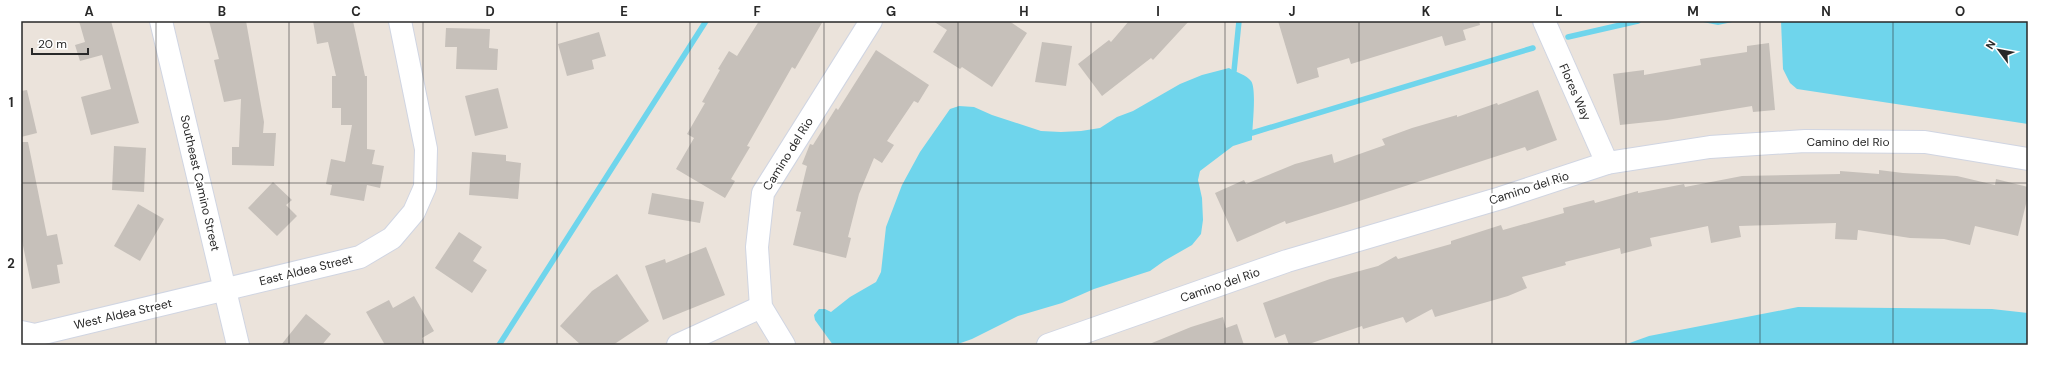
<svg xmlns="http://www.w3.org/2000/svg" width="2049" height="366" viewBox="0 0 2049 366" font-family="'DM Sans',sans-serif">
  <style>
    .water { fill: #6fd5ec }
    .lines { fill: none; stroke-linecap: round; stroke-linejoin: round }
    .stream { stroke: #6fd5ec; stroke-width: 5.5 }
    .building { fill: #c6c0ba }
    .street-casing { stroke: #d0d5e2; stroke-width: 24 }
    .street { stroke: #fff; stroke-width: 22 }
    .grid { fill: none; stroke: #292929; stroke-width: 1; stroke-opacity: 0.55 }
    .labels { text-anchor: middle; stroke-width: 4; stroke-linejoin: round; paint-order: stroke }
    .street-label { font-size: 12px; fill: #292929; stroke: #fff }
    .neatline { fill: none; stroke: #292929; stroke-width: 1.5 }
    .grid-label { font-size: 13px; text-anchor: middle; font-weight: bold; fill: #292929 }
  </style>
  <rect width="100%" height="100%" fill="#ebe3db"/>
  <g class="water">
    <polygon points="1698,21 1737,21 1718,25"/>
    <polygon points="1781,21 2028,21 2028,124 1797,89 1790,83 1783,69"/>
    <path d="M 1229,68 C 1235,72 1247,75 1251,81 C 1257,89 1252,128 1252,140 L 1233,146 L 1200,171 L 1198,180 L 1202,198 L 1203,220 L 1201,234 L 1192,245 L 1164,261 L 1150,271 L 1094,289 L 1062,303 L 1018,316 L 972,339 L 955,345 L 833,345 L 815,320 L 814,315 L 819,309 L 825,309 L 831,312 L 850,297 L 876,282 L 881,272 L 886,227 L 902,185 L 920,152 L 950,109 L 959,106 L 974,107 L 992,115 L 1041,131 L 1061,132 L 1081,131 L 1100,128 L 1117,117 L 1133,111 L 1180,84 L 1202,75 Z"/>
    <polygon points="1798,307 1992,309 2028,313 2028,345 1624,345 1649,336"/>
  </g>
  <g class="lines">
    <g class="stream">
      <polyline points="1568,37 1638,21"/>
      <polyline points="1234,71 1239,21"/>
      <polyline points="1252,133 1533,48"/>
      <polyline points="499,345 706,21"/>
    </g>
  </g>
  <g class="building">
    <polygon points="79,21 111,21 139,123 91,135 81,97 111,89 102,55 80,61 75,45 85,42"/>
    <polygon points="209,21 246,21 264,122 263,133 276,133 274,166 232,165 232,147 239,147 241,99 224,102 214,60 219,59"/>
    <polygon points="313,21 353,21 365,76 367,76 367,149 375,150 372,164 384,166 380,188 367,185 364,201 330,195 332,185 326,184 331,159 345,162 352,125 341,125 341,108 332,108 332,76 336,76 328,42 317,44"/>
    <polygon points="759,21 823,21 795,69 792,67 747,146 750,147 731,179 735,181 725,198 676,169 694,138 687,134 705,103 702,102 720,70 718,69 729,51 737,56"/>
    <polygon points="933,21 1009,21 1027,33 992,87 962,67 960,69 933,52 947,30"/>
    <polygon points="1129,21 1189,21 1153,60 1151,58 1102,96 1078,64 1109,40 1111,42"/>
    <polygon points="1278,21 1479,21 1480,25 1463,30 1466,40 1445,46 1442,36 1351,64 1349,58 1317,68 1319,77 1297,84"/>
    <polygon points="446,28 490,29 489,48 498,49 497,70 456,69 457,47 445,47"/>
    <polygon points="599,32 606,56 592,60 594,69 567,76 558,44"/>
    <polygon points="1042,42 1072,46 1066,86 1035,82"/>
    <polygon points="1769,43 1775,110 1753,112 1752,106 1667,120 1620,125 1613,74 1644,70 1644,75 1701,65 1700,59 1747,52 1747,46"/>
    <polygon points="876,50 929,85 918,103 914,101 887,141 894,145 882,163 874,158 859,194 848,237 851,238 846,258 793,245 801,212 796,211 807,166 802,164 810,144 813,145 836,108 838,110"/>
    <polygon points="498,88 508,128 475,136 465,96"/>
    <polygon points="27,90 37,133 21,137 21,91"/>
    <polygon points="1538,90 1557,140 1527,151 1525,147 1347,205 1286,224 1285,221 1237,242 1215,193 1244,180 1246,184 1295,164 1332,154 1334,163 1385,145 1382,139 1412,128 1457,115 1457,117 1497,103 1498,105"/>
    <polygon points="21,142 28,142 47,236 57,234 63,264 57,265 60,283 32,289 21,236"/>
    <polygon points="114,146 146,148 144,192 112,190"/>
    <polygon points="472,152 506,155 506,161 521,163 518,199 469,195"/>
    <polygon points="1879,170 1903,173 1957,176 1995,185 1996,179 2028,187 2028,196 2018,236 1975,226 1970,245 1944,239 1910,238 1858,230 1857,240 1835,239 1836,223 1739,226 1741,237 1711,243 1708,226 1650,238 1652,246 1621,254 1620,248 1565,262 1566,265 1522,277 1527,288 1508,296 1435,317 1432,309 1406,323 1403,317 1363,329 1362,326 1306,345 1289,345 1285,334 1275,338 1263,303 1330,279 1378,266 1396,256 1398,259 1451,244 1451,241 1501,225 1503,230 1564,213 1563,208 1594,200 1595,203 1638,191 1638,193 1684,184 1685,187 1742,176 1840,174 1840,171 1879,174"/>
    <polygon points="273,182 292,200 286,205 297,216 277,236 248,208"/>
    <polygon points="652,193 704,202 700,223 648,214"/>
    <polygon points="138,204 164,219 140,261 114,246"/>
    <polygon points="459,232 482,247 473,261 487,270 472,293 435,268"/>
    <polygon points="706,247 725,295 663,320 645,266 665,259 666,263"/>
    <polygon points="617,274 649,321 613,345 581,345 560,326 592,291"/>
    <polygon points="414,296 434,331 422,338 425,345 385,345 366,312 389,300 393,308"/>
    <polygon points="306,314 331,334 322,345 281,345"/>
    <polygon points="1223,317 1226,328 1237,324 1244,345 1147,345 1191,327"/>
  </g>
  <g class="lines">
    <g class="street-casing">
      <g id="street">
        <polyline points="161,21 238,345"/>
        <polyline points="1544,21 1607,163"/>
        <polyline points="21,332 35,335 360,257 392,238 414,212 425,187 426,149 400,21"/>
        <polyline points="678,345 761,307"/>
        <polyline points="784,345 761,307 757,247 763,193 871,21"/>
        <polyline points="1048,345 1287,261 1501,198 1607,163 1710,147 1805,141 1925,142 2028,159"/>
      </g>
    </g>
    <use href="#street" class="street"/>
  </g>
  <path class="grid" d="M 156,21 L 156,345M 289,21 L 289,345M 423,21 L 423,345M 557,21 L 557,345M 690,21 L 690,345M 824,21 L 824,345M 958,21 L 958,345M 1091,21 L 1091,345M 1225,21 L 1225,345M 1359,21 L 1359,345M 1492,21 L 1492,345M 1626,21 L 1626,345M 1760,21 L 1760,345M 1893,21 L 1893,345M 21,183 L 2028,183"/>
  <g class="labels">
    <g class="street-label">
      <text transform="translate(1575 92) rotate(66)" y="4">Flores Way</text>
      <text x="1848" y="146">Camino del Rio</text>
      <text transform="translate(788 154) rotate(-58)" y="4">Camino del Rio</text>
      <text transform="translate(200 183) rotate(77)" y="4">Southeast Camino Street</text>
      <text transform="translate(1529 188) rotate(-18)" y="4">Camino del Rio</text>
      <text transform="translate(306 270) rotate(-14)" y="4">East Aldea Street</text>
      <text transform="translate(1220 285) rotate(-19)" y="4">Camino del Rio</text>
      <text transform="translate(123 314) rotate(-13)" y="4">West Aldea Street</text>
    </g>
  </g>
  <rect width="2049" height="366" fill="none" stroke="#ffffff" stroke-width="44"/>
  <g transform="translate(1999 50) rotate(302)" stroke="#ffffff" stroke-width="3" paint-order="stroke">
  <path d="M0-3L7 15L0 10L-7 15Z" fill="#292929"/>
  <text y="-6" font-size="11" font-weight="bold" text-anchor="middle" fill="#292929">N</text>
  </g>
  <path d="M32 48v6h56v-6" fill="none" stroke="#292929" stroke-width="2"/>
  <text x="38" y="48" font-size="12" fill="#292929" stroke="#ffffff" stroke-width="3" paint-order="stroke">20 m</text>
  <rect x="22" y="22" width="2005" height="322" class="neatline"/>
  <g class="grid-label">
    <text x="89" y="16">A</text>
    <text x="222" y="16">B</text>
    <text x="356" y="16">C</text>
    <text x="490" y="16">D</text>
    <text x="624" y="16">E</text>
    <text x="757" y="16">F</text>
    <text x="891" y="16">G</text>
    <text x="1024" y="16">H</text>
    <text x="1158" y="16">I</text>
    <text x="1292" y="16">J</text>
    <text x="1426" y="16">K</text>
    <text x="1559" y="16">L</text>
    <text x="1693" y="16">M</text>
    <text x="1826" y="16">N</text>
    <text x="1960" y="16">O</text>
    <text x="11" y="107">1</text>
    <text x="11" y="268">2</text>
  </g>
</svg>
